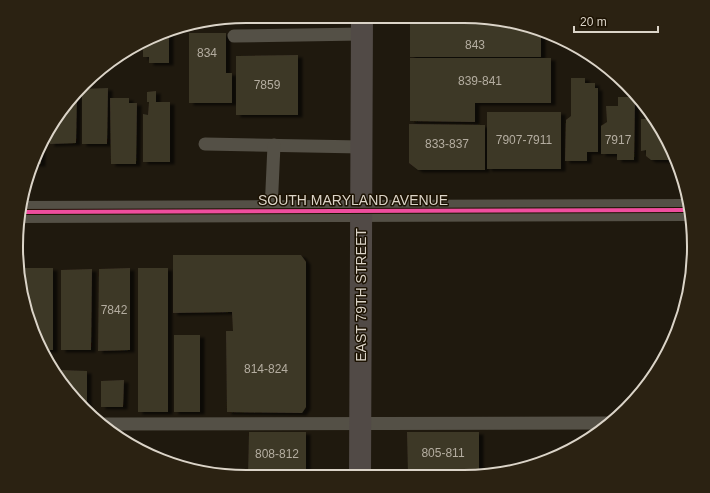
<svg xmlns="http://www.w3.org/2000/svg" width="710" height="493" viewBox="0 0 710 493" font-family="Arial,sans-serif">
  <style>
    .building { fill: #3e3728; filter: url(#shadow) }
    .lines { fill: none; stroke-linecap: round; stroke-linejoin: round }
    .lane { stroke: #545046; stroke-width: 13 }
    .street { stroke: #545046; stroke-width: 22 }
    .secondary { stroke: #514a46; stroke-width: 22 }
    .cycleway-casing { stroke: #1c1202; stroke-width: 6 }
    .cycleway { stroke: #ef4d9e; stroke-width: 4 }
    .labels { text-anchor: middle; stroke-width: 3; stroke-linejoin: round; paint-order: stroke }
    .number-label { font-size: 12px; fill: #b4ada0 }
    .street-label { font-size: 14px; fill: #dbd4c8; stroke: #1c1202 }
    .rim { fill: none; stroke: #dbd4c8; stroke-width: 2 }
  </style>
  <defs>
    <filter id="shadow"><feDropShadow dx="4.5" dy="2.5" stdDeviation="1" flood-color="#0009"/></filter>
  </defs>
  <rect width="100%" height="100%" fill="#1f190e"/>
  <g class="building">
    <polygon points="410,19 508,20 541,33 541,57 410,57"/>
    <polygon points="169,32 169,63 149,63 149,57 143,57 143,44"/>
    <polygon points="189,33 226,33 226,73 232,73 232,103 189,103"/>
    <polygon points="298,55 298,115 236,115 236,56"/>
    <polygon points="410,58 551,58 551,103 475,103 475,122 410,121"/>
    <polygon points="571,78 585,78 585,83 595,83 595,88 598,88 598,152 587,152 587,161 565,161 566,120 571,116"/>
    <polygon points="108,88 107,144 82,144 82,89"/>
    <polygon points="77,91 76,143 50,144 50,132 73,95"/>
    <polygon points="156,91 156,102 170,102 170,162 143,162 143,114 148,115 149,102 147,102 147,92"/>
    <polygon points="618,97 635,97 634,160 617,160 617,154 601,154 601,126 607,122 606,106 618,106"/>
    <polygon points="110,98 129,98 129,103 137,103 136,164 111,164"/>
    <rect x="487" y="112" width="74" height="57"/>
    <polygon points="646,113 677,159 677,160 651,160 646,156 646,150 641,151 641,119 646,119"/>
    <polygon points="409,124 485,125 485,170 418,170 409,163"/>
    <polygon points="41,146 41,164 32,164 34,158"/>
    <polygon points="173,255 301,255 306,262 306,407 302,413 227,412 226,331 233,331 232,312 173,313"/>
    <polygon points="21,268 53,268 53,350 41,350 40,349 21,293"/>
    <polygon points="130,268 130,350 98,351 99,269"/>
    <rect x="138" y="268" width="30" height="144"/>
    <polygon points="92,269 91,350 61,350 61,270"/>
    <rect x="174" y="335" width="26" height="77"/>
    <polygon points="60,370 87,371 87,408 82,408 60,377"/>
    <polygon points="124,380 123,407 101,407 101,381"/>
    <polygon points="249,432 306,432 306,476 248,477"/>
    <polygon points="407,432 479,432 479,473 408,474"/>
  </g>
  <g class="lines">
    <g class="lane">
      <polyline points="234,36 362,34"/>
      <polyline points="205,144 361,147"/>
      <polyline points="271,211 274,145"/>
      <polyline points="105,424 608,423"/>
    </g>
    <polyline class="street" points="19,212 687,210"/>
    <polyline class="secondary" points="360,475 362,18"/>
    <g class="cycleway-casing">
      <polyline id="cycleway" points="19,212 687,210"/>
    </g>
    <use href="#cycleway" class="cycleway"/>
  </g>
  <g class="labels">
    <g class="number-label">
      <text x="475" y="49">843</text>
      <text x="207" y="57">834</text>
      <text x="480" y="85">839-841</text>
      <text x="267" y="89">7859</text>
      <text x="524" y="144">7907-7911</text>
      <text x="618" y="144">7917</text>
      <text x="447" y="148">833-837</text>
      <text x="114" y="314">7842</text>
      <text x="266" y="373">814-824</text>
      <text x="443" y="457">805-811</text>
      <text x="277" y="458">808-812</text>
    </g>
    <g class="street-label">
      <text x="353" y="205">SOUTH MARYLAND AVENUE</text>
      <text transform="translate(361 295) rotate(-90)" y="5">EAST 79TH STREET</text>
    </g>
  </g>
  <path d="M0 0H710V493H0ZM246 23H464A223 223 0 0 1 687 246V247A223 223 0 0 1 464 470H246A223 223 0 0 1 23 247V246A223 223 0 0 1 246 23Z" fill="#2b2212" fill-rule="evenodd"/>
  <path class="rim" d="M246 23H464A223 223 0 0 1 687 246V247A223 223 0 0 1 464 470H246A223 223 0 0 1 23 247V246A223 223 0 0 1 246 23Z"/>
  <path d="M574 26v6h84v-6" fill="none" stroke="#dbd4c8" stroke-width="2"/>
  <text x="580" y="26" font-size="12" fill="#dbd4c8" stroke="#1c1202" stroke-width="3" paint-order="stroke">20 m</text>
</svg>
